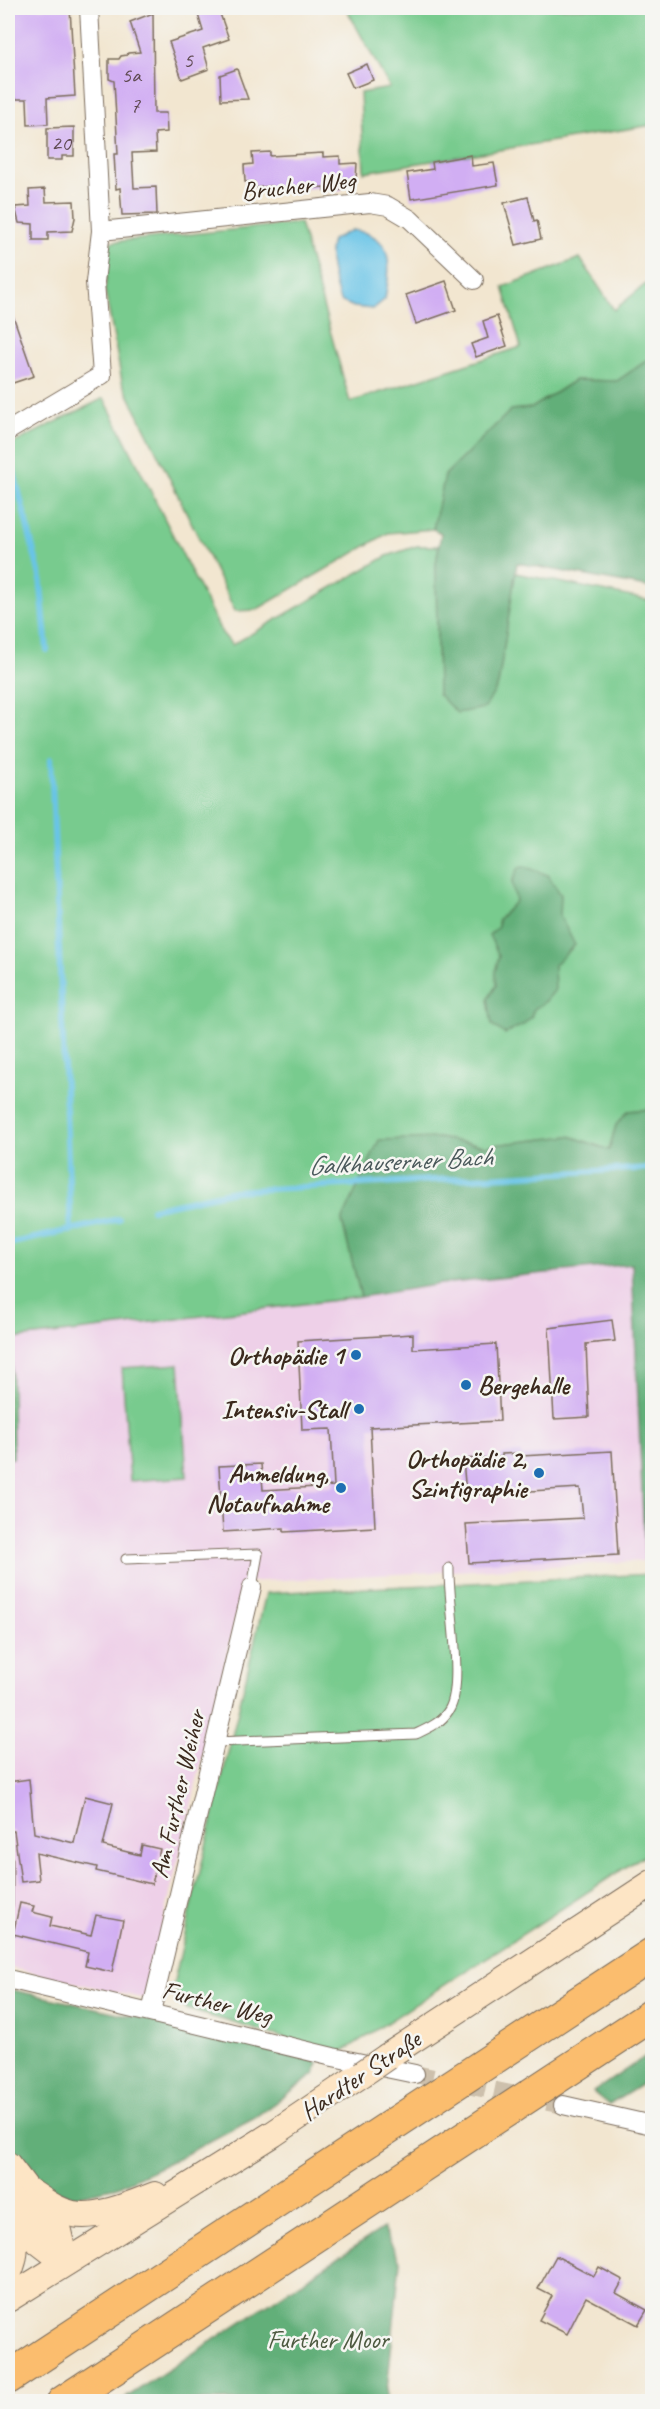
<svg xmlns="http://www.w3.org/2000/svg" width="660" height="2409" viewBox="0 0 660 2409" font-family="Caveat,sans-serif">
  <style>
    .built { fill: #eed0e8 }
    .green { fill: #78cb8e; stroke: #5a7a56; stroke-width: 1.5 }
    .forest { fill: #62af79; stroke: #4e6c4c; stroke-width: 1.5 }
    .water { fill: #69c4e7; stroke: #527782; stroke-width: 1.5 }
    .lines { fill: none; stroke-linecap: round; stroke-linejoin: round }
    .stream { stroke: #69c4e7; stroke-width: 6 }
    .building { fill: #d1aef3 }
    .street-tunnel { stroke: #cdc0ac; stroke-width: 18; stroke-dasharray: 18 9; stroke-linecap: butt }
    .lane-casing { stroke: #7b6c5c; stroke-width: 11 }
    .street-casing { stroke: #7b6c5c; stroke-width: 20 }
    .secondary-casing { stroke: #7b6c5c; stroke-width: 28 }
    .highway-casing { stroke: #7b6c5c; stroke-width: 34 }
    .lane { stroke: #fff; stroke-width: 9 }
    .street { stroke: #fff; stroke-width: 18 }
    .secondary { stroke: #fde5c5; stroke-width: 26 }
    .highway { stroke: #fbbd6e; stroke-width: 32 }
    .secondary-bridge-casing { stroke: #7b6c5c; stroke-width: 28; stroke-linecap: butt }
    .secondary-bridge { stroke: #fde5c5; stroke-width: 26 }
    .poi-dot { fill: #1f6fb2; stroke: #f6f6f2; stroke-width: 2 }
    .labels { text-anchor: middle; stroke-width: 5; stroke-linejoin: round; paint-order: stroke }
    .number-label { font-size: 22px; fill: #604b53 }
    .street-label { font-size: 26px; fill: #3b2a1e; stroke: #f6f6f2 }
    .poi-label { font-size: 26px; font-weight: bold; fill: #3b2a1e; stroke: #f6f6f2; text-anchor: end }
    .park-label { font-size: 26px; fill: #4d5a40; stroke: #f6f6f2 }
    .water-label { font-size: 27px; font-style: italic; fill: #49585a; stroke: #f6f6f2 }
  </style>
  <rect width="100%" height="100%" fill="#f6f6f2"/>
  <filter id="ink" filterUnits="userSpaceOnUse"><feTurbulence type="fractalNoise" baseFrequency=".0167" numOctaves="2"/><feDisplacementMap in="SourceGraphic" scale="12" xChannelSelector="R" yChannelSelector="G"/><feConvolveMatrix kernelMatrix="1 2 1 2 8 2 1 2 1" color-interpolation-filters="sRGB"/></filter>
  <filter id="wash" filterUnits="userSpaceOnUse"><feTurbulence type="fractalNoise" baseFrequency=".008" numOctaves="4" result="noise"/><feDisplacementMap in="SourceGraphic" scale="24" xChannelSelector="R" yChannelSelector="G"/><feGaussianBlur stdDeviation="1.35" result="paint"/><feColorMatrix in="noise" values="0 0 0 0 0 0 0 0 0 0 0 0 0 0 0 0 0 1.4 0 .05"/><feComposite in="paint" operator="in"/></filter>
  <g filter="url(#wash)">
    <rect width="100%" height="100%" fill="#f2e6d0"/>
    <polygon class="built" points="632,1264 645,1561 244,1582 145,1999 8,1967 8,1459 13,1458 11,1339 361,1297 441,1284"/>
    <g class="green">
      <polygon points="346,8 652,8 652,125 364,172 360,93 390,88"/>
      <polygon points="300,223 350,402 521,347 503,287 580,258 614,310 652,279 652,357 617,381 575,380 532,408 511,410 438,509 433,529 388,533 256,610 235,611 122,382 105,290 111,242"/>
      <polygon points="104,398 222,633 232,645 387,556 417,546 439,546 436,564 438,694 498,685 515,573 652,601 652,1109 628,1111 616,1125 609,1150 570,1136 485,1146 438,1138 342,1221 361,1297 11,1339 13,1458 8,1459 8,446"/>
      <polygon points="179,1364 187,1477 130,1481 122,1368"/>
      <polygon points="652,1574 652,1850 339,2054 186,2009 173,1985 266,1593"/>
    </g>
    <g class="forest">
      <polygon points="652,357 652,588 517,563 498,685 485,708 457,713 438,694 436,564 441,533 433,529 445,475 511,410 532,408 575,380 617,381"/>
      <polygon points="524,866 548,875 561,895 560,916 575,945 554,965 555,990 545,1002 534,1009 531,1017 523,1025 505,1034 492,1025 488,999 496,986 495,972 499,956 489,935 498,927 498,920 516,901 512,882 519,867"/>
      <polygon points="652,1109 652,1561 645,1561 632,1264 441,1284 361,1297 342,1221 379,1140 438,1138 485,1146 570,1136 609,1150 616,1125 628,1111"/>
      <polygon points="8,1989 150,2020 318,2062 315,2074 255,2117 171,2162 117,2187 72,2197 38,2184 8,2141"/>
      <polygon points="652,2052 652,2078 609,2105 593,2092"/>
      <polygon points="383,2228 400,2261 386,2401 121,2401"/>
    </g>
    <path class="water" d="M 352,230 C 395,235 391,265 385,299 L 373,309 L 354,307 L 340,301 C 334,282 326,259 332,240 Z"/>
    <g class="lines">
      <g class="stream">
        <polyline points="8,449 40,576 47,650"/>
        <polyline points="51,759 71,1231"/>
        <polyline points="152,1209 234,1191 652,1168"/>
        <polyline points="8,1244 119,1219"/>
      </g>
    </g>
    <g id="blocks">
      <g class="building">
        <polygon points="8,8 70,8 75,96 47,98 48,124 28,125 27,99 9,99"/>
        <polygon points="196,8 218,8 229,39 203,48 209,69 182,79 169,42 203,31"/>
        <polygon points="153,13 154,113 166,113 167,132 155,133 156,152 132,153 134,188 156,187 157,214 122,215 120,188 116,189 114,154 118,154 114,81 109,79 109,59 119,59 121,56 127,55 128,53 140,52 130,22"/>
        <polygon points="367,64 373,80 353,88 346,73"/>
        <polygon points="237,69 248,99 221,100 220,75"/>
        <polygon points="74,127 74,156 62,156 62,160 47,160 47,128"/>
        <polygon points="270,152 270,156 323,153 323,157 340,156 340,164 357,163 356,180 342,181 342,190 324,191 324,187 272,191 271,186 254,188 254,182 245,182 244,165 253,164 252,153"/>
        <polygon points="471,155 472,166 494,163 498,185 411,199 407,173 433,169 432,162"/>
        <polygon points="45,189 46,202 74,201 75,218 72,231 48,232 48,240 33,240 33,224 19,223 15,207 30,206 29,190"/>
        <polygon points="528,197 534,221 537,220 541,239 516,245 504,203"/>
        <polygon points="446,281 456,310 416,324 406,295"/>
        <polygon points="8,307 10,307 34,376 10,384 8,377"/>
        <polygon points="497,316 507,346 476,357 471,344 488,338 483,321"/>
        <polygon points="612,1320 615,1341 586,1344 589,1417 554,1419 549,1328"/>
        <polygon points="413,1334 413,1349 496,1344 500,1421 370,1427 375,1527 284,1532 284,1528 223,1532 219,1466 261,1464 263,1490 334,1486 331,1429 302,1430 298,1341"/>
        <polygon points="612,1451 618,1555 469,1563 466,1524 583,1518 580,1488 466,1495 463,1459 502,1457 502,1454 521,1453 521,1456"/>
        <polygon points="29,1779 34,1833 74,1843 85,1796 113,1803 103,1846 140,1855 142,1845 160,1849 152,1884 96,1871 97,1867 36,1853 39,1880 21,1882 14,1831 8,1831 8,1782"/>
        <polygon points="20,1903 34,1906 32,1912 52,1917 50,1926 91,1935 96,1915 123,1920 112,1972 85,1966 88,1952 13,1934"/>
        <polygon points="556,2256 594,2276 599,2267 623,2280 616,2293 647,2310 638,2325 586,2297 567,2334 539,2320 552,2296 538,2289"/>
      </g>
    </g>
  </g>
  <g filter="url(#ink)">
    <use href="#blocks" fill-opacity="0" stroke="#7b6c5c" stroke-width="1.5"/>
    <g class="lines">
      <polyline class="street-tunnel" points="415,2074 563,2105"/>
      <g class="lane-casing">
        <g id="lane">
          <polyline points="126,1559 258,1554 252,1587"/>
          <path d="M 216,1742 L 416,1734 C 429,1728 441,1723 449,1710 C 465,1684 448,1603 449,1568"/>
          <polyline points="8,1860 8,1905"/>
        </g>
      </g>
      <g class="street-casing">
        <g id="street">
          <polyline points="89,8 101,231 370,203 388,206 410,219 474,280"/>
          <polyline points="8,431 102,375 95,282 101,231"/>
          <polyline points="8,1979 333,2057 415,2074"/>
          <polyline points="151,2012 252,1587"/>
          <polyline points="563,2105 652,2125"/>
        </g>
      </g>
      <g class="secondary-casing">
        <g id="secondary">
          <polyline points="388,2056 652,1883"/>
          <polyline points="8,2165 58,2231 65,2262"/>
          <path d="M 27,2190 C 42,2199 56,2211 73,2214 C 98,2219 132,2204 155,2195"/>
          <polyline points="8,2195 39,2242 65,2262"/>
          <path d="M 8,2213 C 16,2232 18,2255 8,2274"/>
          <polyline points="8,2299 273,2134 362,2074"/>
        </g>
      </g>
      <g class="highway-casing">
        <g id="highway">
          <polyline points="8,2378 652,1954"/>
          <polyline points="63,2402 652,2015"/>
        </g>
      </g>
      <use href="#lane" class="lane"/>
      <use href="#street" class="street"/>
      <use href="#secondary" class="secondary"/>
      <use href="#highway" class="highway"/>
      <g class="secondary-bridge-casing">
        <polyline id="secondary-bridge" points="362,2074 388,2056"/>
      </g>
      <use href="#secondary-bridge" class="secondary-bridge"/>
    </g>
  </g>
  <g class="poi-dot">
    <circle cx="356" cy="1355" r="6"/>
    <circle cx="466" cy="1385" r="6"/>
    <circle cx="359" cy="1409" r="6"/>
    <circle cx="539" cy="1473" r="6"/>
    <circle cx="341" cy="1488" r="6"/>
  </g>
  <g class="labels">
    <g class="number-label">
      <text x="188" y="67">5</text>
      <text x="131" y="82">5a</text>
      <text x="135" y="112">7</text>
      <text x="61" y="150">20</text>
    </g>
    <g class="street-label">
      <text transform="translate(298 185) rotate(-6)" y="9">Brucher Weg</text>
      <text transform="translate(177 1794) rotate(-77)" y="9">Am Further Weiher</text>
      <text transform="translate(217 2002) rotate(14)" y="9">Further Weg</text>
      <text transform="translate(360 2075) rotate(-34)" y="9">Hardter Straße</text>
    </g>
    <g class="poi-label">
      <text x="344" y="1364">Orthopädie 1</text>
      <text x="478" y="1394" text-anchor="start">Bergehalle</text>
      <text x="347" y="1418">Intensiv-Stall</text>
      <text x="527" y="1467">Orthopädie 2,<tspan x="527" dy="30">Szintigraphie</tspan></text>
      <text x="329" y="1482">Anmeldung,<tspan x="329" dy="30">Notaufnahme</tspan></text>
    </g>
    <g class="park-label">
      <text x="328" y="2348">Further Moor</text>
    </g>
    <g class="water-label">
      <text transform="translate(400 1161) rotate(-3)" y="9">Galkhauserner Bach</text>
    </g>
  </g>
  <rect width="660" height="2409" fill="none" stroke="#f6f6f2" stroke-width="30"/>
</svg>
